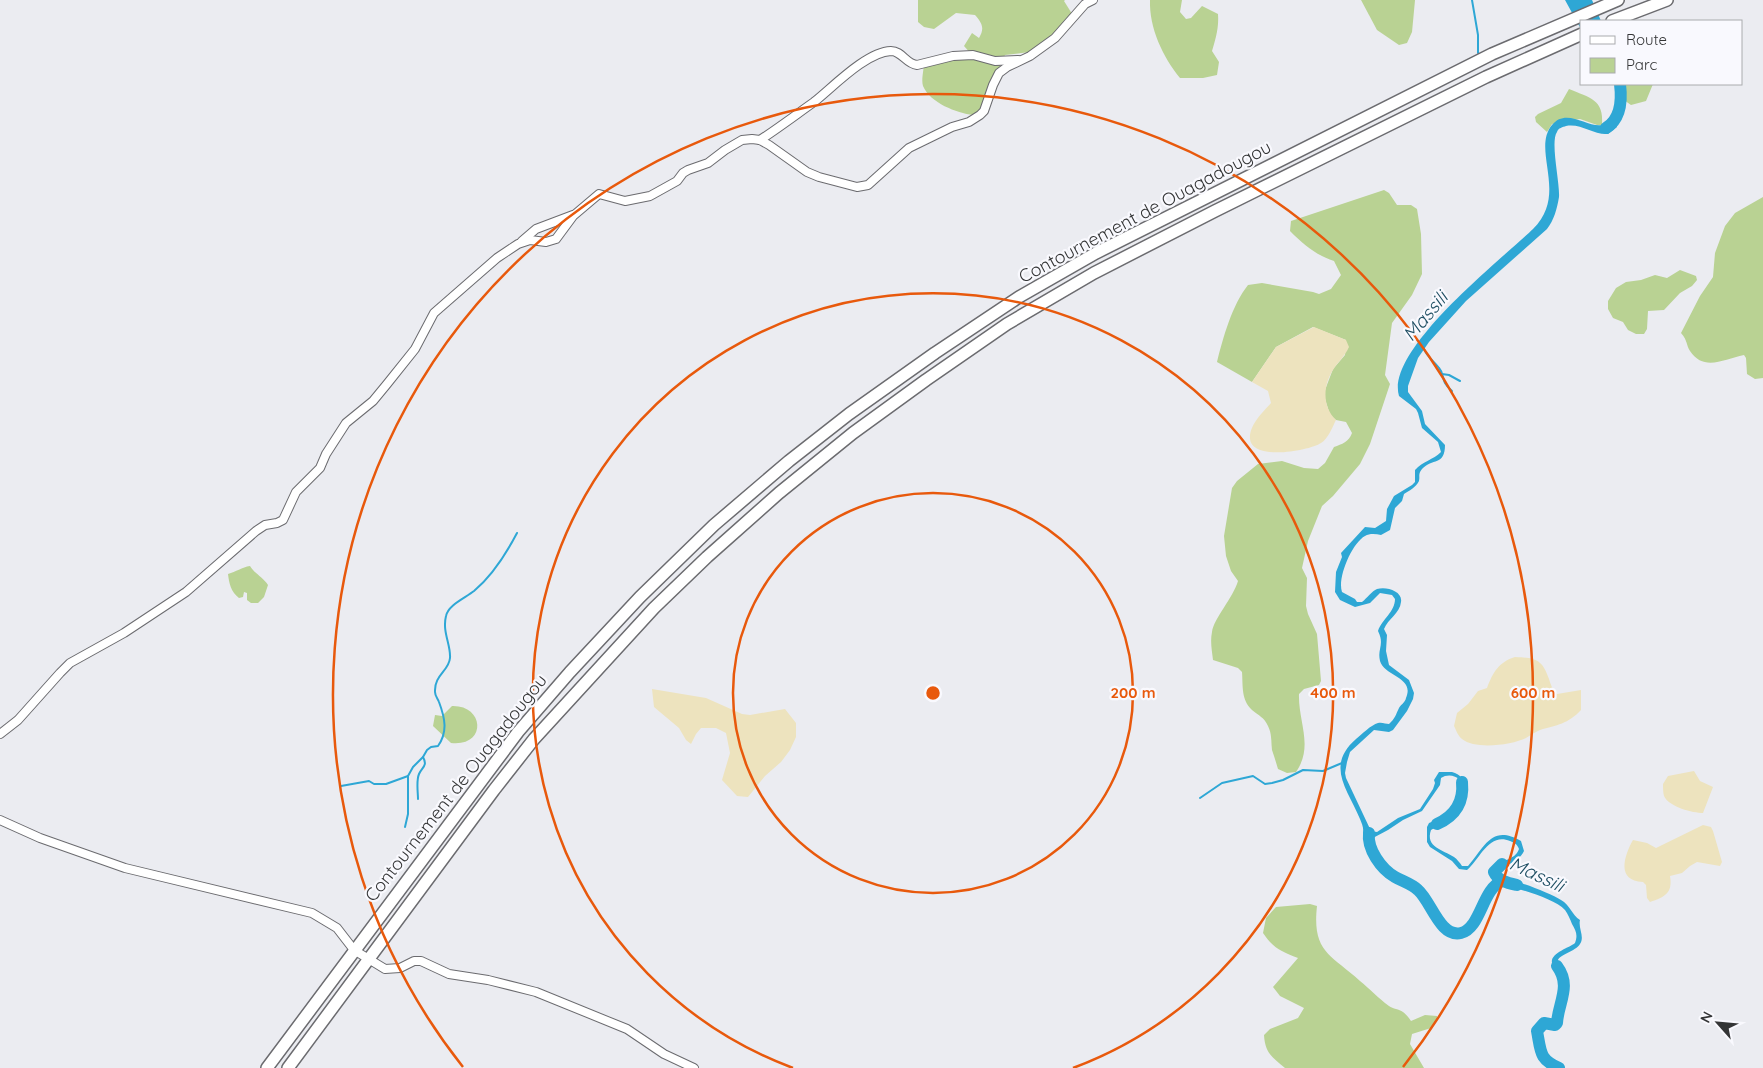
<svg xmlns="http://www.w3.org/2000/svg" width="1763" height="1068" viewBox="0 0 1763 1068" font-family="Quicksand,sans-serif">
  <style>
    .green { fill: #b9d293 }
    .sand { fill: #ede3be }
    .water { fill: #2ea7d5 }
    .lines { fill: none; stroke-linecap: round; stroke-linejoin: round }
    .stream { stroke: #2ea7d5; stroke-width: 2 }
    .river { stroke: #2ea7d5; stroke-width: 12 }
    .minor-casing { stroke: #6b6b6f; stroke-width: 10 }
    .highway-casing { stroke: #6b6b6f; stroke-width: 14 }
    .minor { stroke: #fff; stroke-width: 8 }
    .highway { stroke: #fff; stroke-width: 11 }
    .ring { fill: none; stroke: #e8590c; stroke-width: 2.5 }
    .labels { text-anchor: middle; stroke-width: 4.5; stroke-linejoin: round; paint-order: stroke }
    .street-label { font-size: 18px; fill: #343536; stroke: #f9f9fe }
    .water-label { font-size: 19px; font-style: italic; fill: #215064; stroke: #f9f9fe }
    .centre { fill: #e8590c; stroke: #f9f9fe; stroke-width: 2.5 }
    .ring-label { font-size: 15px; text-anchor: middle; font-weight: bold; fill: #e8590c; stroke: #f9f9fe; stroke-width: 4.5; stroke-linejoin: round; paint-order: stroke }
  </style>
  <rect width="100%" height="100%" fill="#ebecf1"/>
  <g class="green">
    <path d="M 918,0 L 1065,0 L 1064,1 L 1074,17 L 1037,51 L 1005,55 L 979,111 L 973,115 C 957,113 930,103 923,86 C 921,80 924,69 924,63 L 972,55 L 964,46 L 972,33 L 979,38 C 985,28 982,23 975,15 L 956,13 L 934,29 L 924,27 L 918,22 Z"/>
    <path d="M 1150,0 L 1182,0 L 1180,12 L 1186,19 L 1191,18 L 1202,6 L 1218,14 C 1219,27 1216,38 1212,51 L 1219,62 L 1217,75 L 1203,78 L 1180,78 C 1163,57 1149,28 1150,0 Z"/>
    <polygon points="1361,0 1415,0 1412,32 1407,43 1399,45 1377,30"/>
    <polygon points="1622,84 1653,84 1646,101 1631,105 1621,98 1620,88 1622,88"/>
    <path d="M 1569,89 C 1590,98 1604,99 1602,125 L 1597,125 L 1580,119 L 1552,124 L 1547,132 L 1536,122 L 1535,117 L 1538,114 L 1561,103 Z"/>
    <path d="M 1384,190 L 1389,193 L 1397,205 L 1411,205 L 1417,209 L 1421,234 L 1422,274 L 1412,295 L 1392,323 L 1385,375 L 1390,384 L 1370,444 L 1360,464 L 1333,496 L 1322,506 L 1308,541 L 1302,568 L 1307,578 L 1306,606 L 1308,614 L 1317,634 L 1321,681 L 1319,685 L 1304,689 L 1299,694 C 1298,722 1314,746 1296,772 L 1287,773 L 1278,769 C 1276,762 1274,756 1272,750 C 1271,741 1272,734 1268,726 C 1264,717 1259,716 1252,710 C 1241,700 1243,686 1242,672 L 1238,668 L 1213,660 C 1212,651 1210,642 1212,632 C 1214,618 1233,598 1238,581 L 1231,571 L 1226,556 L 1224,536 L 1232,488 L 1237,481 L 1258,464 L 1282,461 L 1304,468 L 1318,469 L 1325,463 L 1334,447 C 1342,444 1349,442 1352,433 L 1346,422 L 1336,420 L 1330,415 L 1325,399 L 1325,390 L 1333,369 L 1345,355 L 1346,340 L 1313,327 L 1276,347 L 1252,382 L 1217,362 C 1223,338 1232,305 1248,285 L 1262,283 L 1313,292 L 1319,294 L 1331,289 L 1341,275 L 1334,261 C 1316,255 1304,245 1290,231 L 1291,221 Z"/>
    <path d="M 1763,197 L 1763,378 L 1755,379 L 1747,374 L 1746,358 L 1744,355 C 1724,359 1704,372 1690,351 C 1686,345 1688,341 1681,333 L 1700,296 L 1713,277 L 1715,253 L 1725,226 L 1735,213 Z"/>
    <polygon points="1680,270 1696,276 1697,280 1692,286 1680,293 1664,310 1648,311 1647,329 1644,334 1636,334 1628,330 1623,322 1613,318 1608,309 1608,301 1616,288 1626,282 1641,280 1655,275 1667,278"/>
    <path d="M 250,566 C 255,574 263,577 268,585 L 264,597 L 258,603 L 251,603 L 247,600 L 247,593 L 244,592 L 243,597 L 239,598 C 231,592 229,583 228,574 C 236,572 242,567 250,566 Z"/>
    <path d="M 452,706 C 485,705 487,747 451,743 L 433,726 L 435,715 L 442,716 Z"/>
    <path d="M 1310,904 L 1317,906 C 1312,952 1330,954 1360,981 C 1370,989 1378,998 1389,1006 C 1393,1009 1399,1009 1403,1012 C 1406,1014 1409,1018 1411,1021 L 1425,1015 L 1437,1016 L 1437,1021 L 1431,1028 L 1412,1034 L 1410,1044 L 1424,1068 L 1285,1068 C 1272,1057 1265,1053 1264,1035 L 1270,1029 L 1298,1018 L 1304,1008 L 1280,996 L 1273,987 L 1298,958 C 1281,951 1274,949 1263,933 L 1266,918 L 1276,907 Z"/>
  </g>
  <g class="sand">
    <path d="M 1314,327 L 1346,340 L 1349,347 C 1345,356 1338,362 1333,370 C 1323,385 1322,407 1336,420 C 1332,428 1328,439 1321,443 C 1309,451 1252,461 1250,439 C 1249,425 1263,412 1271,403 L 1268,391 L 1252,382 L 1276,347 Z"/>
    <path d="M 1515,657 C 1536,658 1542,659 1549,679 C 1551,685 1552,689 1557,694 L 1581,690 L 1581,710 C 1568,724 1557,725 1540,730 C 1535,732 1531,735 1526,738 C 1512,745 1475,750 1462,739 C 1458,736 1456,730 1454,726 L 1457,713 L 1468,704 L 1478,691 L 1487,688 C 1493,672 1499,662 1515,657 Z"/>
    <polygon points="652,689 706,698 742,714 750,715 785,709 796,723 796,737 790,750 781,762 765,776 748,797 737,796 722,780 730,753 726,733 716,728 701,728 696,734 691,744 686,740 679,728 654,707"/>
    <path d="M 1694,771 L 1700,781 L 1713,787 L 1703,813 C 1693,813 1669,807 1664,796 C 1663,793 1663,787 1663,784 L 1668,776 Z"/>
    <path d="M 1703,825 L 1711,827 L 1713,831 L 1722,862 L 1720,866 L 1697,862 L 1690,866 L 1682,873 L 1670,876 C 1673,893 1665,897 1650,902 L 1647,898 L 1646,885 L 1643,882 C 1616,881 1624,856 1633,840 L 1647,843 L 1656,848 Z"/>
  </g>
  <g class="water">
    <polygon points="1565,0 1592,0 1601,21 1582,21 1582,31"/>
    <path d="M 1613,116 L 1617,117 L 1616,121 L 1617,127 L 1608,134 C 1593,135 1581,123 1566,126 C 1563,127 1558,128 1557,132 C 1550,142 1560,182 1559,197 C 1557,209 1554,220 1547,229 L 1466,301 L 1429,342 L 1418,358 L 1408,386 L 1408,392 L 1422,411 L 1425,424 L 1445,445 C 1445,466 1432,458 1422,469 C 1418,474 1420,476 1419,481 C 1416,487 1409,491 1404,494 L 1402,501 L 1395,508 L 1390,530 L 1381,535 C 1376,534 1370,533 1365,536 C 1352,543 1337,578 1342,592 L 1355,599 L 1357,602 L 1362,602 C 1367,598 1372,591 1377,589 C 1386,586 1403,591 1401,602 C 1400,613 1388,619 1384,629 L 1387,635 L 1386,651 L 1389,665 L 1409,680 L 1414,693 L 1413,699 L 1407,711 L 1393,730 L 1389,732 L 1374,730 L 1350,752 L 1347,762 L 1345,773 L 1346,778 L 1371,831 L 1377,832 L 1398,818 L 1420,809 L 1433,789 L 1435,783 L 1434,780 L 1439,772 C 1443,772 1448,772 1452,772 C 1466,775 1467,790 1460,799 L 1459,797 L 1460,780 C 1455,775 1447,774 1441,778 L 1440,785 L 1422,811 L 1403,820 L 1388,830 L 1371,839 L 1363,834 C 1364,828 1362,824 1360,819 C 1348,790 1325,766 1356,739 C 1362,734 1371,725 1378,723 C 1382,722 1386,724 1389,724 C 1395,719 1396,714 1399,708 C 1401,704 1405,703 1406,698 C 1415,677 1385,677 1380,661 C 1377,648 1385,645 1378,631 C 1382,619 1395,612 1395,599 L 1392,595 L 1380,593 L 1370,603 L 1355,607 L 1340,600 L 1335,592 L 1336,572 L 1342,557 L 1341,553 L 1365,527 L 1375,528 L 1386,521 L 1387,509 L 1394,496 L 1412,485 L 1415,482 L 1415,470 C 1423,461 1433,460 1441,452 L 1438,442 L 1422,428 L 1418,413 L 1416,409 L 1399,396 C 1385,350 1502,259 1533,229 C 1569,194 1531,150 1552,125 C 1566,107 1588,128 1602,125 C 1607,124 1610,120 1613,116 Z"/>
    <path d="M 1451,814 L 1451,818 L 1431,830 C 1425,847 1443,850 1454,857 C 1457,859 1460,863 1462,866 L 1468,866 C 1485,846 1492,824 1521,841 L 1524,851 C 1517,865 1504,863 1498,872 C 1497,874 1496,877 1495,879 L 1491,877 L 1491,868 C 1499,860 1515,861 1519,849 C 1517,844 1515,843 1510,841 C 1489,832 1480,859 1467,870 L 1459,869 L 1452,861 L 1430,847 L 1427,842 L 1427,827 L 1429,823 Z"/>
    <path d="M 1502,879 C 1515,879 1550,893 1561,900 C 1570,905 1572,915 1580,920 C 1578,928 1585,937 1580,944 C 1576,952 1554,955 1558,964 C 1560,969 1563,974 1565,979 L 1561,981 C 1559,975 1553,969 1552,963 C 1550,953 1569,948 1575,943 C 1578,935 1576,931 1572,924 C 1570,919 1568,914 1565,910 C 1554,898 1518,889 1502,884 L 1500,882 Z"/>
  </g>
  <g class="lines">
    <g class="stream">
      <polyline points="1472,0 1478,35 1478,53"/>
      <path d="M 1424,349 C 1427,357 1434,361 1439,368 C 1446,376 1439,380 1452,391"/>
      <polyline points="1442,374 1449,375 1460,381"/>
      <polyline points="341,786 369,781 374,784 386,784 408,776"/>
      <polyline points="1200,798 1222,783 1253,776 1265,784 1272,783 1283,780 1303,770 1323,771 1342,763"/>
      <path d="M 418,799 C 418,792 416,781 419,774 C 422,767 428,766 423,757"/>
      <path d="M 405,827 L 408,814 L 408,776 L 413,767 L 423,757 L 427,750 L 431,747 L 438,746 C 448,732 445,718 439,702 C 438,699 435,696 435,692 C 434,675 449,671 450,658 C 451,645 442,632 446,616 C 448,605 465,598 474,591 C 493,575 506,554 517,533"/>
    </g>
    <g class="river">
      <path d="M 1606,128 C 1621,119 1622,100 1620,84"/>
      <path d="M 1437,824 C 1455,816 1464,802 1462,782"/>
      <path d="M 1369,833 C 1367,849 1381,869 1395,877 C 1402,881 1412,884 1418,890 C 1431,901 1440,938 1461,933 C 1481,928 1482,889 1502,881"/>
      <path d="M 1502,864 L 1494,872 C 1498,881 1508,883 1517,885"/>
      <path d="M 1557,966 C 1572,986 1558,1003 1557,1023 L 1555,1025 L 1544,1023 L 1537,1031 C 1541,1052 1539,1059 1559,1068"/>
    </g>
    <g class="minor-casing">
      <g id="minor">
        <path d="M 760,140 C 777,129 797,114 814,102 C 833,87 866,52 891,51 C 902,51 906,64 917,65 L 953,56 L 973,55 L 995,61 L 1018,60"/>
        <polyline points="522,241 536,229 573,215"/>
        <polyline points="0,734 18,720 60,673 70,663 124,633 186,592 256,531 265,525 277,523 283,520 296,492 320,468 326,454 346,423 373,401 387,384 415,349 434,313 497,258 518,244 530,240 546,242 556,239 573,216 599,194 625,201 650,196 677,181 683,173 688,170 708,163 725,150 742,140 752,139 760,140 769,145 807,172 819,177 857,187 868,185 909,148 952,127 969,122 980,115 984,111 993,85 999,73 1007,67 1030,56 1055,38 1085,4 1093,0"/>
        <polyline points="0,820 40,838 125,868 312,913 337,928 354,950 385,969 400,968 414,961 421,961 449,974 488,980 536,992 627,1029 664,1054 694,1068"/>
      </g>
    </g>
    <g class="highway-casing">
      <g id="highway">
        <polyline points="1612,21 1667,0"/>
        <polyline points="267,1068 518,732 570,672 640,597 714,525 789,461 849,414 935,353 1019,297 1096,253 1492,54 1618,0"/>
        <polyline points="288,1068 494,790 534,739 654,608 707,557 779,493 853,433 926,380 1007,324 1094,273 1215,211 1486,77 1582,34"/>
      </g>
    </g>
    <use href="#minor" class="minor"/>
    <use href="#highway" class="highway"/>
  </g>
  <g class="ring">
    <circle cx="933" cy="693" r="200"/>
    <path d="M793 1068A400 400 0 1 1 1073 1068"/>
    <path d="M463 1067A600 600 0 1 1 1403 1067"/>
  </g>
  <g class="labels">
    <g class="street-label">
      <text transform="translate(1145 212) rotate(-28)" y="6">Contournement de Ouagadougou</text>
      <text transform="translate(456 788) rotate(-52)" y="6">Contournement de Ouagadougou</text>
    </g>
    <g class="water-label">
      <text transform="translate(1425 316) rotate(-50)" y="7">Massili</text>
      <text transform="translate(1537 874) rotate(25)" y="7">Massili</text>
    </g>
  </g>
  <circle cx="933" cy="693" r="8" class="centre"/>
  <g class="ring-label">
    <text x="1133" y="698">200 m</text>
    <text x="1333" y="698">400 m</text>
    <text x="1533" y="698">600 m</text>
  </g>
  <rect x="1580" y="20" width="162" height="65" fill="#f9f9fe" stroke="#aaabae"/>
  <rect x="1590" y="36" width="25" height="8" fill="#ffffff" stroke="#aaabae"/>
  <text x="1626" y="45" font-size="15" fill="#343536">Route</text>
  <rect x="1590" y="58" width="25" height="15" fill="#b9d293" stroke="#aaabae"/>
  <text x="1626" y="70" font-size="15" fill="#343536">Parc</text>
  <g transform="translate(1718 1023) rotate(297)" stroke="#f9f9fe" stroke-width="4" paint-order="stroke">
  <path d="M0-4L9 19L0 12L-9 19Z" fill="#343536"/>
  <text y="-8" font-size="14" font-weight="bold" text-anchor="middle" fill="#343536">N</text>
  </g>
</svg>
